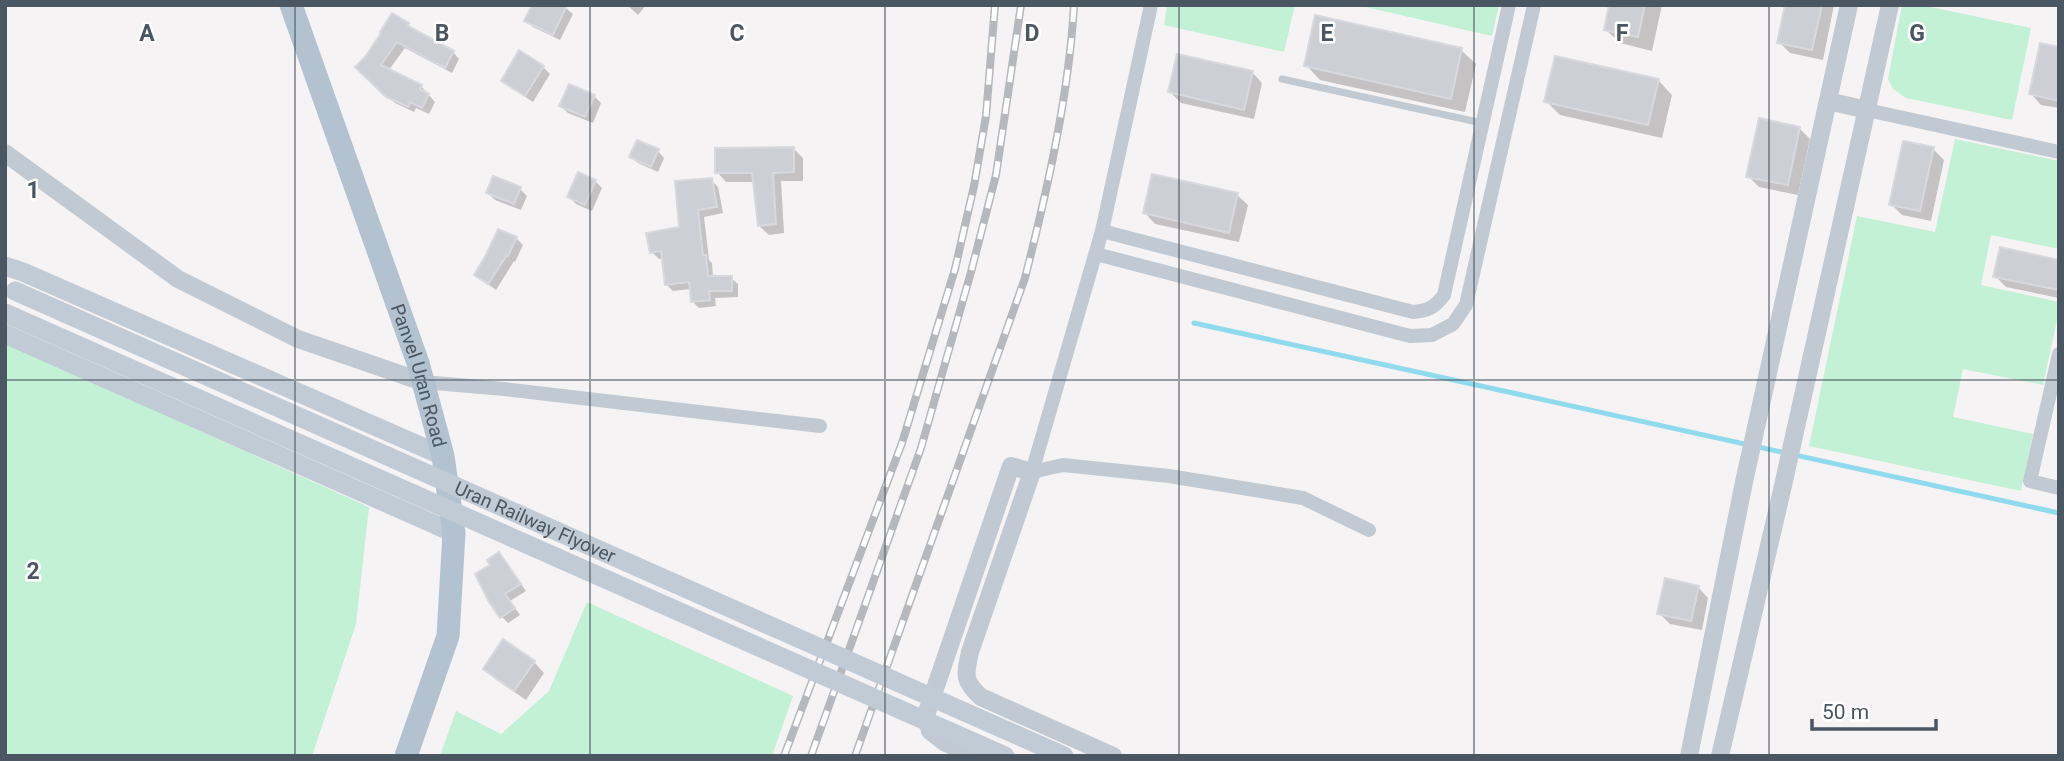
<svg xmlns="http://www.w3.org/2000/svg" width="2064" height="761" viewBox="0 0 2064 761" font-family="Roboto,sans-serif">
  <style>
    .green { fill: #c3f1d5 }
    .shadow { fill: #0003 }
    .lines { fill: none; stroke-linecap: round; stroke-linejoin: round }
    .stream { stroke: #90daee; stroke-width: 5 }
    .building { fill: #cdcfd5; stroke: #d7d9de; stroke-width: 2 }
    .service { stroke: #c1cad2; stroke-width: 7 }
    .minor { stroke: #c1cad2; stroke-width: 14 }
    .tertiary { stroke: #c1cad2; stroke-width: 18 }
    .secondary { stroke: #c1cbd6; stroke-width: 19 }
    .primary { stroke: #b3c2d1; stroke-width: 23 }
    .rail-casing { stroke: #b5b8bd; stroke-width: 8 }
    .rail { stroke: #fff; stroke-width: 5; stroke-dasharray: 16; stroke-linecap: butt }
    .secondary-bridge { stroke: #c1cbd6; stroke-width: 19 }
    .grid { fill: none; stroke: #4a5661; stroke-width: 2; stroke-opacity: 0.55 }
    .labels { text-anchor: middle; stroke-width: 5; stroke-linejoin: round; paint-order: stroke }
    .street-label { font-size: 19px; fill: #4a5661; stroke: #fff }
    .grid-label { font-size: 23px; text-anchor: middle; font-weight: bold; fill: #4a5661; stroke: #fff; stroke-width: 5; stroke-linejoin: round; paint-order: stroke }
  </style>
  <rect width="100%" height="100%" fill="#f5f3f3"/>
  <g class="green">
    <polygon points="1167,5 1295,5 1284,52 1164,25"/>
    <polygon points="1357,5 1499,5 1492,36"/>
    <polygon points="1902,5 1921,5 2031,28 2012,120 1906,98 1893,89 1888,79"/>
    <polygon points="1955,139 2059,161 2059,249 1991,235 1981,285 2059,302 2059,311 2043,385 1963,369 1953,417 2033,434 2021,491 1809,446 1857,216 1935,232"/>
    <polygon points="5,343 369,507 356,624 312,756 5,756"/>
    <polygon points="587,602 793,696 772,756 440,756 456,711 501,734 549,691"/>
  </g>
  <g class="shadow">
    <polygon points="562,5 573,14 560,40 533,27 527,20"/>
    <polygon points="627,5 646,5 638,15"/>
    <polygon points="1611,5 1662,5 1652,51 1620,43 1605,29"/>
    <polygon points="1787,5 1834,5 1823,60 1790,53 1779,42"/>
    <polygon points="408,25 415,32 453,52 459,59 452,73 405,48 388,71 421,86 427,93 435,102 429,114 416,108 414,112 395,103 358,67"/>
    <polygon points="2059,48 2059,108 2041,105 2031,94"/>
    <polygon points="1461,50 1476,64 1465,112 1320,80 1306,65"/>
    <polygon points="543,67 550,74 533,102 510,87 503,80"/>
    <polygon points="1252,72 1262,83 1254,119 1181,103 1170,92"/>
    <polygon points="1658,80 1672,95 1662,138 1560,115 1546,101"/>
    <polygon points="594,96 601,103 593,123 568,113 561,106"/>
    <polygon points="1799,128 1810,139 1798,195 1759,187 1748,176"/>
    <polygon points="794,149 803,158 803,181 781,181 784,233 769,235 759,226 755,182 726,182 717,172"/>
    <polygon points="1933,149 1944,160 1931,221 1902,215 1891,204"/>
    <polygon points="658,151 664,158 658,172 638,163 631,157"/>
    <polygon points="711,180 718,187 723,213 704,217 709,260 712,263 713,278 731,278 738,284 738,297 715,298 716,306 699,308 692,301 691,289 673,291 666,284 664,258 659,259 652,252 681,228"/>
    <polygon points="595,181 602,188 592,211 576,204 569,197"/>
    <polygon points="520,189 527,196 521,210 495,200 488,193"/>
    <polygon points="1237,195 1248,205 1239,242 1155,224 1145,213"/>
    <polygon points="516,238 523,245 515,262 514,261 496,290 476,275"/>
    <polygon points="2059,261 2059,298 2006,287 1995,276"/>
    <polygon points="499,554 526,591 510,601 520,615 508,623 502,617"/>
    <polygon points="1698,587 1708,598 1702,630 1670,624 1659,613"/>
    <polygon points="534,662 544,673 526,700 495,679 485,669"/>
  </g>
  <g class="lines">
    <polyline class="stream" points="1194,323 2059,513"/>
  </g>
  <g class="building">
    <polygon points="532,5 567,5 553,35 524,21"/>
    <polygon points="1609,5 1645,5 1638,37 1604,30"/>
    <polygon points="1785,5 1822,5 1812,50 1777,43"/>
    <polygon points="392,13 409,23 408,26 454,51 445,68 397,42 381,65 422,85 420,89 429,94 422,108 410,102 408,107 386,97 355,67 365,57 381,33 380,32"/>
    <polygon points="1315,15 1462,48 1451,99 1304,66"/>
    <polygon points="2040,43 2059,47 2059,101 2029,94"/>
    <polygon points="519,50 544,66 525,96 501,81"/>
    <polygon points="1177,54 1253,71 1244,110 1168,92"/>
    <polygon points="1555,56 1659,79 1648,125 1544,102"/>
    <polygon points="569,84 595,95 585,117 559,106"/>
    <polygon points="1759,118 1800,127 1788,185 1746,177"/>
    <polygon points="637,140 659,149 651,167 629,157"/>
    <polygon points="1903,141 1934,147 1920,211 1889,205"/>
    <polygon points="794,147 794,172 773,173 776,224 758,226 752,173 715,173 715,148"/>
    <polygon points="578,172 596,180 585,205 567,197"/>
    <polygon points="1152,174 1238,193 1229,233 1143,213"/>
    <polygon points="493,176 521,187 514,204 486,193"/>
    <polygon points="712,178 717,207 698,210 703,255 706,255 708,276 732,276 732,291 709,291 710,300 691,302 689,282 665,285 661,251 650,253 646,233 679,227 675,181"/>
    <polygon points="498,229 517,237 508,256 507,255 488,284 474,275 486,255"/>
    <polygon points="2000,247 2059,260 2059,290 1993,277"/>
    <polygon points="499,552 521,584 505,594 515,608 500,618 489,602 475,574 490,565 487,560"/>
    <polygon points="1665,578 1699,586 1691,621 1657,614"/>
    <polygon points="503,639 535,661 514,691 483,669"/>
  </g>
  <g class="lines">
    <polyline class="service" points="1282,79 1482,123"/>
    <g class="minor">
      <polyline points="1151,5 1102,231 1032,472 1063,465 1169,476 1303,498 1369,530"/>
      <polyline points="1867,110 2059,152"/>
      <path d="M 1102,231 L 1413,312 C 1428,311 1435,307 1444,295 L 1509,5"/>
      <polyline points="1096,254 1410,336 1432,335 1453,324 1466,305 1534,5"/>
      <polyline points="2059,354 2030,481 2059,488"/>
      <polyline points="423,382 504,389 820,426"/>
    </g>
    <g class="tertiary">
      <polyline points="1828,101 1867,110"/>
      <polyline points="5,153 178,279 298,339 423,382"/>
      <path d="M 975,756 L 944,742 L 930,731 L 926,715 L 1011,466 L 1032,472 L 970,652 C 965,675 963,681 981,697 L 1113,756"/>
      <polyline points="1689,756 1744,482 1849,5"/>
      <polyline points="1720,756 1782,490 1890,5"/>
    </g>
    <g class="secondary">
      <polyline points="5,266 23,272 443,456"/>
      <polyline points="5,334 454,533"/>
    </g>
    <path class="primary" id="s1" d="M 291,5 L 418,363 L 443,456 L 454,533 L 448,636 L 406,756"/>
    <g class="rail-casing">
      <g id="rail">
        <polyline points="784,756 902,443 955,269 974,186 986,116 995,5"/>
        <polyline points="811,756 921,448 971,272 996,175 1021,5"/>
        <path d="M 855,756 L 1025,278 C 1047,191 1069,95 1074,5"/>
      </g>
    </g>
    <use href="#rail" class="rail"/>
    <g class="secondary-bridge">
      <path id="s2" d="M 15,291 L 1064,756"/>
      <polyline points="5,313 1005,756"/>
    </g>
  </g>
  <path class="grid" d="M 295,5 L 295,756M 590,5 L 590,756M 885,5 L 885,756M 1179,5 L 1179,756M 1474,5 L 1474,756M 1769,5 L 1769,756M 5,380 L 2059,380"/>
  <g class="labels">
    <g class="street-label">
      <text dy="7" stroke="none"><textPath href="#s1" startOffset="392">Panvel Uran Road</textPath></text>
      <text dy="7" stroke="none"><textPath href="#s2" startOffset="569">Uran Railway Flyover</textPath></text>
    </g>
  </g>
  <g class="grid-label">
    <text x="147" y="41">A</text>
    <text x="442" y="41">B</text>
    <text x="737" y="41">C</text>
    <text x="1032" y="41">D</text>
    <text x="1327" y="41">E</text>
    <text x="1622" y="41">F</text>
    <text x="1917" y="41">G</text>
    <text x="33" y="198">1</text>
    <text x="33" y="579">2</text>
  </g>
  <rect width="2064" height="761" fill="none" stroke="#4a5661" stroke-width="14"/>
  <path d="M1812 719v10h124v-10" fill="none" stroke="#4a5661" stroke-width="3.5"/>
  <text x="1822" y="719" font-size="21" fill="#4a5661" stroke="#ffffff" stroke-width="5" paint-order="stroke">50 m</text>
</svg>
